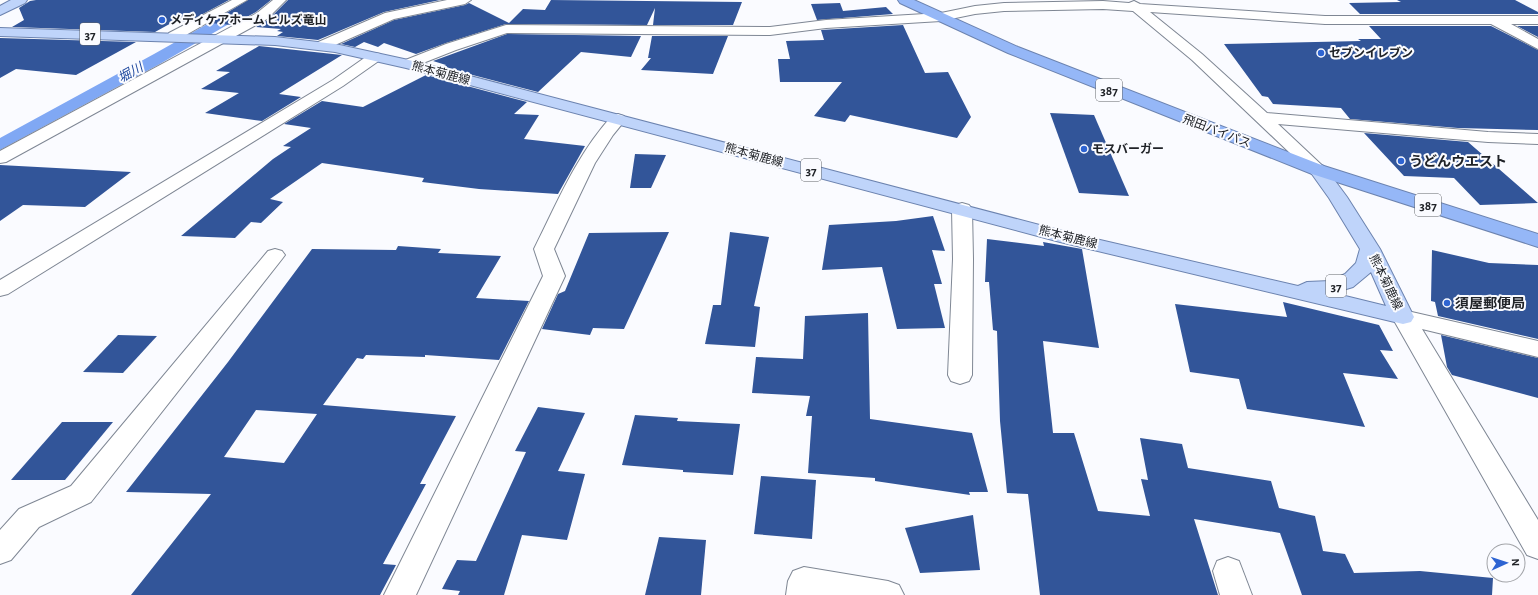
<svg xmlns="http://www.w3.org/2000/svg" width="1538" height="595" viewBox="0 0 1538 595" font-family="'Alegreya Sans','Noto Sans JP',sans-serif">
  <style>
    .water { fill: #80a8f4 }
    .building { fill: #325599; fill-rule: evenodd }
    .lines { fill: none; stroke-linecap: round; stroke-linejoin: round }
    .minor-casing { stroke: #7f8794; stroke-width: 2 }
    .major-casing { stroke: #6c83af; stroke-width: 2 }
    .highway-casing { stroke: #6c83af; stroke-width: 2 }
    .minor { fill: #fff; fill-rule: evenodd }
    .major { fill: #bfd4fa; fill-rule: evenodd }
    .highway { fill: #95b7f7; fill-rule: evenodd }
    .poi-dot { fill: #2e64d2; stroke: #fafbff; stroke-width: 1.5 }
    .labels { text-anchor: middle; stroke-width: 4; stroke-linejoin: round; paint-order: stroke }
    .far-poi-label { font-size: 12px; font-weight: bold; fill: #202328; stroke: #fafbff; text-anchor: start }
    .far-street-label { font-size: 12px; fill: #202328; stroke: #fafbff }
    .shield { fill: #fafbff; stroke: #616468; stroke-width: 1 }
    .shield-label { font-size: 13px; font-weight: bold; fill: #202328 }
    .far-water-label { font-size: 13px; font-style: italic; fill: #1c469d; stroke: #fafbff }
    .poi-label { font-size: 14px; font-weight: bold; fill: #202328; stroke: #fafbff; text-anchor: start }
  </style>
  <rect width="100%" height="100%" fill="#fafbff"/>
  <polygon class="water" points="250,0 270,0 158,65 0,150 0,138 154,54"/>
  <g class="building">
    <polygon points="36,0 229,0 188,22 175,21 155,32 12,27 24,20 19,8 30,1"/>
    <polygon points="248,0 271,0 256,12 232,25 210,23"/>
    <polygon points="288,0 440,0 384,12 318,40 277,36 283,32 277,31 281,29 256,27 268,20"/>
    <polygon points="551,0 742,2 733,25 653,25 655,8 647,25 506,24 446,43 416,54 384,43 378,47 364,42 355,47 341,44 394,20 465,5 469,3 509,23 523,9 545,10"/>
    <polygon points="1397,0 1515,0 1538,12 1538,14 1360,14 1349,3 1401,2"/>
    <polygon points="840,3 843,11 886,7 893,14 817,20 811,4"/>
    <polygon points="903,25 925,73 948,72 971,117 957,138 850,115 845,122 814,116 842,82 780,82 778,59 790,59 786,41 824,40 821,30"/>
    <polygon points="1369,26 1491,26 1538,50 1538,130 1458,128 1350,119 1341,108 1273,104 1268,97 1262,96 1224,44 1361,41 1358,39 1381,39"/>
    <polygon points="1517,26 1538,26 1538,37"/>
    <polygon points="507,34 641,36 631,57 581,52 538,92 442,67 446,65 433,61"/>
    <polygon points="652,36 728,36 713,74 641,70 651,58 648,58"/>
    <polygon points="0,38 136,42 76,75 16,69 0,78"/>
    <polygon points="259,46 342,55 279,94 301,97 262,121 205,113 239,93 201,89 230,72 216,71"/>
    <polygon points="426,75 527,102 514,114 539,115 524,139 585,146 558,194 479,189 422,182 424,178 322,163 270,199 283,202 261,223 251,222 235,238 181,236 273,159 291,147 283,146 311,128 284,124 322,101 363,107"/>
    <polygon points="1050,113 1094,115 1129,196 1079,193"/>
    <polygon points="1364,133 1468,142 1538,203 1480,205 1454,178 1404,176"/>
    <polygon points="635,154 666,155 651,188 630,188"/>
    <polygon points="0,165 131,172 85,207 23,205 0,221"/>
    <polygon points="933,216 945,251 932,250 942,284 934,284 945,328 897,329 882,267 822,270 829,225 896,221"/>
    <polygon points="669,232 624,329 593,328 590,335 542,329 558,294 565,291 589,233"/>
    <polygon points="730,232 769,237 754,306 760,307 755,347 705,344 713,305 721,305"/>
    <polygon points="987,239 1044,246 1043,242 1082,249 1099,348 1043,341 1053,433 1074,433 1098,511 1150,516 1141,479 1148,480 1140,438 1182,444 1188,468 1271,481 1279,508 1315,516 1323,551 1345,554 1354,573 1420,571 1493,578 1492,595 1302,595 1280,533 1194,519 1218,595 1040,595 1028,494 1007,493 1000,421 997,331 993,330 989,282 985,282"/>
    <path d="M 398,246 L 441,249 L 438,253 L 501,256 L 476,298 L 529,301 L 499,360 L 425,355 L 425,357 L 366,355 L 363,359 L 357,358 L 323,405 L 456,416 L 420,484 L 426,484 L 383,564 L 396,565 L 380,595 L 131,595 L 211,494 L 126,492 L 228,362 L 312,249 L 396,250 ZM 256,410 L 317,414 L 284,463 L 224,457 Z"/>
    <polygon points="1432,250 1489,263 1538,265 1538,339 1438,316 1435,302 1431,301"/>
    <polygon points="1283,302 1379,325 1393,351 1380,350 1398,379 1343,373 1365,427 1247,409 1239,379 1190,372 1175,304 1287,317"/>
    <polygon points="868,313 870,419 972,433 988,492 969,492 970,495 875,481 875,478 808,473 812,416 806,416 810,396 752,393 756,357 803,359 805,316"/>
    <polygon points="118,335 157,336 123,373 83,372"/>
    <polygon points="1441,335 1538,358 1538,398 1452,375 1447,367"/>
    <polygon points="538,407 585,413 558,471 585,474 567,540 522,535 504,595 458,595 460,591 442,589 457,560 476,561 526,452 515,451"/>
    <polygon points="635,415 678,418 677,421 740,424 733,475 683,472 683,470 622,465"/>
    <polygon points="62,422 113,422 65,480 11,480"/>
    <polygon points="761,476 816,480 812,539 754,534"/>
    <polygon points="973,515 980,570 920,573 905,528"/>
    <polygon points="659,537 706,540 701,595 645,595"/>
  </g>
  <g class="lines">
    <g class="minor-casing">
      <g id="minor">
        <polygon points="232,0 247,0 179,39 169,39 167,36 169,33"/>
        <polygon points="273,0 286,0 267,19 6,162 0,163 0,151 257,13"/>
        <polygon points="447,0 471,0 465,4 394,19 326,49 316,49 314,46 316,43 385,13"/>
        <polygon points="1103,1 1129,3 1134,1 1140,4 1325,16 1538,16 1538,24 1511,24 1538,39 1538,49 1491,24 1325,24 1150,12 1202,54 1267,113 1488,132 1538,134 1538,144 1488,142 1278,124 1327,170 1324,174 1318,175 1312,174 1192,60 1133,11 1103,9 1004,11 975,14 941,21 826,28 770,35 507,33 456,50 413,67 403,67 401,64 403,61 446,44 506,25 770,27 826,20 941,13 975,6 1004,3"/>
        <polygon points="375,53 380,54 382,57 380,60 343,86 8,294 0,296 0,280 333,80 370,54"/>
        <path d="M 618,114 L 624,116 L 626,119 L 613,135 L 595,163 L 554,249 L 565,276 L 416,595 L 384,595 L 543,276 L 534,249 C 557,203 577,154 612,116 Z"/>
        <polygon points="962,203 969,205 972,209 973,259 972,375 969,381 960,384 951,381 948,375 953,259 952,209 955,205"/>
        <polygon points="275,249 282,251 285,255 282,259 91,502 39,527 11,560 0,564 0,530 19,509 71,486 268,251"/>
        <polygon points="1403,310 1538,341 1538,357 1422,329 1538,520 1538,559 1527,555 1392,317 1395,312"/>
        <polygon points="1228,557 1239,561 1252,595 1220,595 1213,571 1217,561"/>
        <polygon points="804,567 888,581 899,585 904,595 786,595 788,581 793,571"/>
      </g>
    </g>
    <g class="major-casing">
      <g id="major">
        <polygon points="11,0 27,0 25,3 0,15 0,6"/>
        <path d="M 0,28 L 275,37 L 335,44 L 413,61 L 1070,233 L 1298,286 L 1307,282 L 1330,281 L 1345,274 L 1356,263 L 1360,249 L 1329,198 L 1309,170 L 1312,166 L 1318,165 L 1324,166 L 1347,197 L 1380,249 L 1414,317 L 1411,322 L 1403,324 L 1060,242 L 406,68 L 335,52 L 275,45 L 0,36 ZM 1371,272 L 1386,306 L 1333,293 L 1353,287 Z"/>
      </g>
    </g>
    <g class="highway-casing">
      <polygon id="highway" points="898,0 914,0 1018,47 1324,166 1538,234 1538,247 1312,174 1008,53 900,3"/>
    </g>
    <use href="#minor" class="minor"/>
    <use href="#major" class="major"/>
    <use href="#highway" class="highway"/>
  </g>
  <g class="poi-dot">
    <circle cx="162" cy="20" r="4"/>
    <circle cx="1321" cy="53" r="4"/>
    <circle cx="1084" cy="149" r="4"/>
    <circle cx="1401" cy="161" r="4"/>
    <circle cx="1447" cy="303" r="4"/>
  </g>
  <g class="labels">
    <g class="far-poi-label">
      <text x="170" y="24">メディケアホーム ヒルズ竜山</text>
      <text x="1329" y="57">セブンイレブン</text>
      <text x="1092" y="153">モスバーガー</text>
    </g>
    <g class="far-street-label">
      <text transform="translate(441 73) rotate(15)" y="4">熊本菊鹿線</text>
      <text transform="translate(1217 131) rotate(21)" y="4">飛田バイパス</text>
      <text transform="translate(754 155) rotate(15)" y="4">熊本菊鹿線</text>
      <text transform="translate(1068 237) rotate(14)" y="4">熊本菊鹿線</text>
      <text transform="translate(1386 282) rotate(64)" y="4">熊本菊鹿線</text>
    </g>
    <g class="shield">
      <rect x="80" y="23" width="20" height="22" rx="3"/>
      <rect x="1096" y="79" width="26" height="22" rx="3"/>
      <rect x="801" y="159" width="20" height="22" rx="3"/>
      <rect x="1415" y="194" width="26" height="22" rx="3"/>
      <rect x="1326" y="275" width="20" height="22" rx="3"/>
    </g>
    <g class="shield-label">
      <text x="90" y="39">37</text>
      <text x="1109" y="95">387</text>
      <text x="811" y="175">37</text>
      <text x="1428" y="210">387</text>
      <text x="1336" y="291">37</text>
    </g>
    <g class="far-water-label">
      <text transform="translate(130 72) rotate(-29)" y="5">堀川</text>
    </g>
    <g class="poi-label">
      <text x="1409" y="166">うどんウエスト</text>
      <text x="1455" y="308">須屋郵便局</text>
    </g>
  </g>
  <g transform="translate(1506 563) rotate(87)"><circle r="19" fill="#fafbff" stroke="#a3a5a9"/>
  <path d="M0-3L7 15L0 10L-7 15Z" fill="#2e64d2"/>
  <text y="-6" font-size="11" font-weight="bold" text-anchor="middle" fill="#202328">N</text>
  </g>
</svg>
